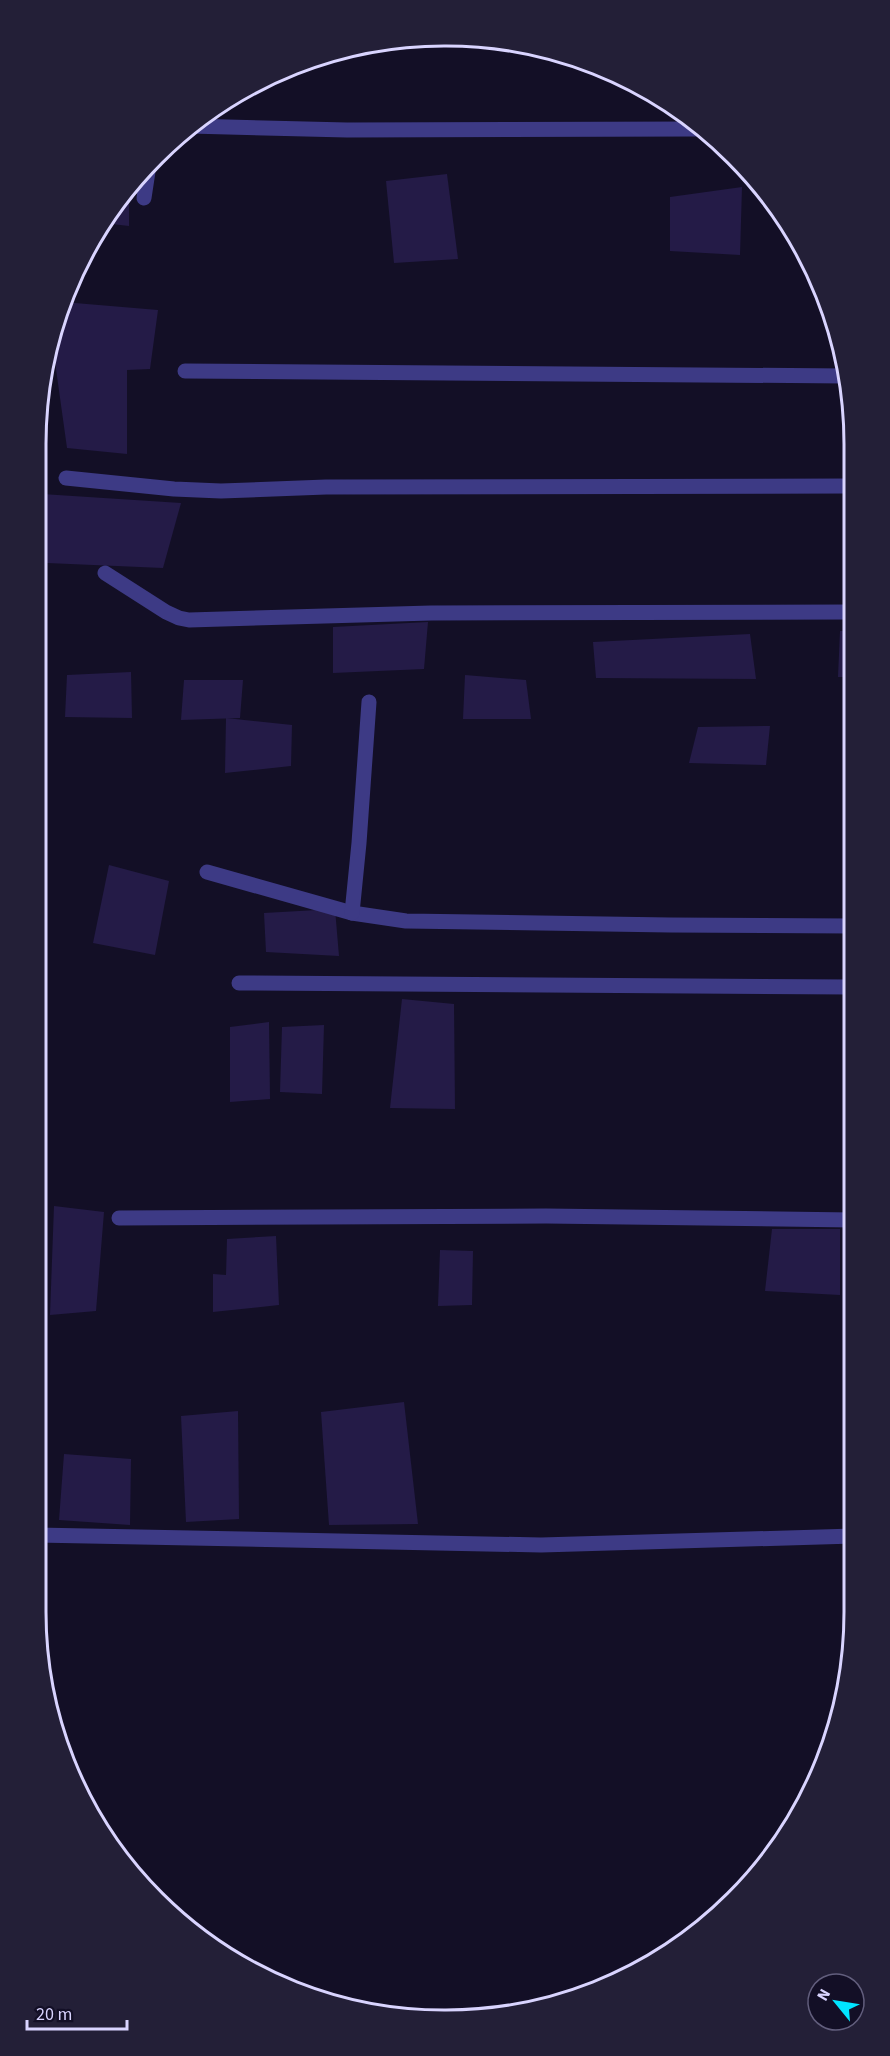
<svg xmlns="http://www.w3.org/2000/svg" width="890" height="2056" viewBox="0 0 890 2056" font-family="'Source Sans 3',sans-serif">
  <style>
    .building { fill: #241b47 }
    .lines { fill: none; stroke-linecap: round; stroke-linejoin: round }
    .minor { stroke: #3d3a85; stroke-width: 15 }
    .rim { fill: none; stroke: #d9d4ff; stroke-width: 3 }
  </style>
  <rect width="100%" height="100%" fill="#130f26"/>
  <g class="building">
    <polygon points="447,174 458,259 394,263 386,181"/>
    <polygon points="129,187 129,226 103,223"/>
    <polygon points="742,187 740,255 670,251 670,197"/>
    <polygon points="63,302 158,310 150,369 127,370 127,454 67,448 56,369 56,323"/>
    <polygon points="42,494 181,503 163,568 47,563"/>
    <polygon points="428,622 424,669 333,673 333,627"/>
    <polygon points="840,631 851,631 851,677 838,677"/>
    <polygon points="750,634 756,679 596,678 593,642"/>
    <polygon points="131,672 132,718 65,717 67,675"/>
    <polygon points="465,675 526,680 531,719 463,719"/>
    <polygon points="184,680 243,680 240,718 181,720"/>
    <polygon points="226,718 292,725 291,766 225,773"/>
    <polygon points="770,726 766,765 689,763 698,727"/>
    <polygon points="109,865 169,881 155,955 93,943"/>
    <polygon points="335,909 339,956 266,952 264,913"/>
    <polygon points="402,999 454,1004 455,1109 390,1108"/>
    <polygon points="269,1022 270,1099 230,1102 230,1027"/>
    <polygon points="324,1025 322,1094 280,1092 282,1027"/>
    <polygon points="849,1053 852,1053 853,1125 847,1124"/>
    <polygon points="54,1206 104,1212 96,1311 50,1315"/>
    <polygon points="772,1229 840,1229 840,1295 765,1291"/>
    <polygon points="276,1236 279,1305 213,1312 213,1274 226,1275 227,1239"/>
    <polygon points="440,1250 473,1251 472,1305 438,1306"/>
    <polygon points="404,1402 418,1524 329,1525 321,1412"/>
    <polygon points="238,1411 239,1519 186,1522 181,1416"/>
    <polygon points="64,1454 131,1459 130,1525 59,1520"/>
  </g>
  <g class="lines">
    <g class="minor">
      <polyline points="190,126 347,130 698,129"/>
      <polyline points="144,198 149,165"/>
      <polyline points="185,371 846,376"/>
      <polyline points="66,478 174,489 221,491 326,487 851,486"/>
      <polyline points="105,573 166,612 179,618 189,620 431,613 851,612"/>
      <polyline points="207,872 352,913 406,921 670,925 852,926"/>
      <polyline points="352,913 359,843 369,702"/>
      <polyline points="239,983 852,987"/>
      <polyline points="119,1218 546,1216 853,1220"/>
      <polyline points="36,1535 541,1545 854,1536"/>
    </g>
  </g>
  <path d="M0 0H890V2056H0ZM444 46H446A398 398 0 0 1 844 444V1612A398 398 0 0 1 446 2010H444A398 398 0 0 1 46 1612V444A398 398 0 0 1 444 46Z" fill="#231f37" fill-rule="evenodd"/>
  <path class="rim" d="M444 46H446A398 398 0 0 1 844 444V1612A398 398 0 0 1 446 2010H444A398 398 0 0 1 46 1612V444A398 398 0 0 1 444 46Z"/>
  <g transform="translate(836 2002) rotate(300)"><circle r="28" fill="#130f26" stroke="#625e7d" stroke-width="1.5"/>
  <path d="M0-4.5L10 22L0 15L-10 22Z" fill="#00e5ff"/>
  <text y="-9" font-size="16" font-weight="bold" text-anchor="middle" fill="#d9d4ff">N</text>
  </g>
  <path d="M27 2020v9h100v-9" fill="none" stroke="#d9d4ff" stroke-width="3"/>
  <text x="36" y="2020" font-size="18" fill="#d9d4ff" stroke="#130f26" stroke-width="4.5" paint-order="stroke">20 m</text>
</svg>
